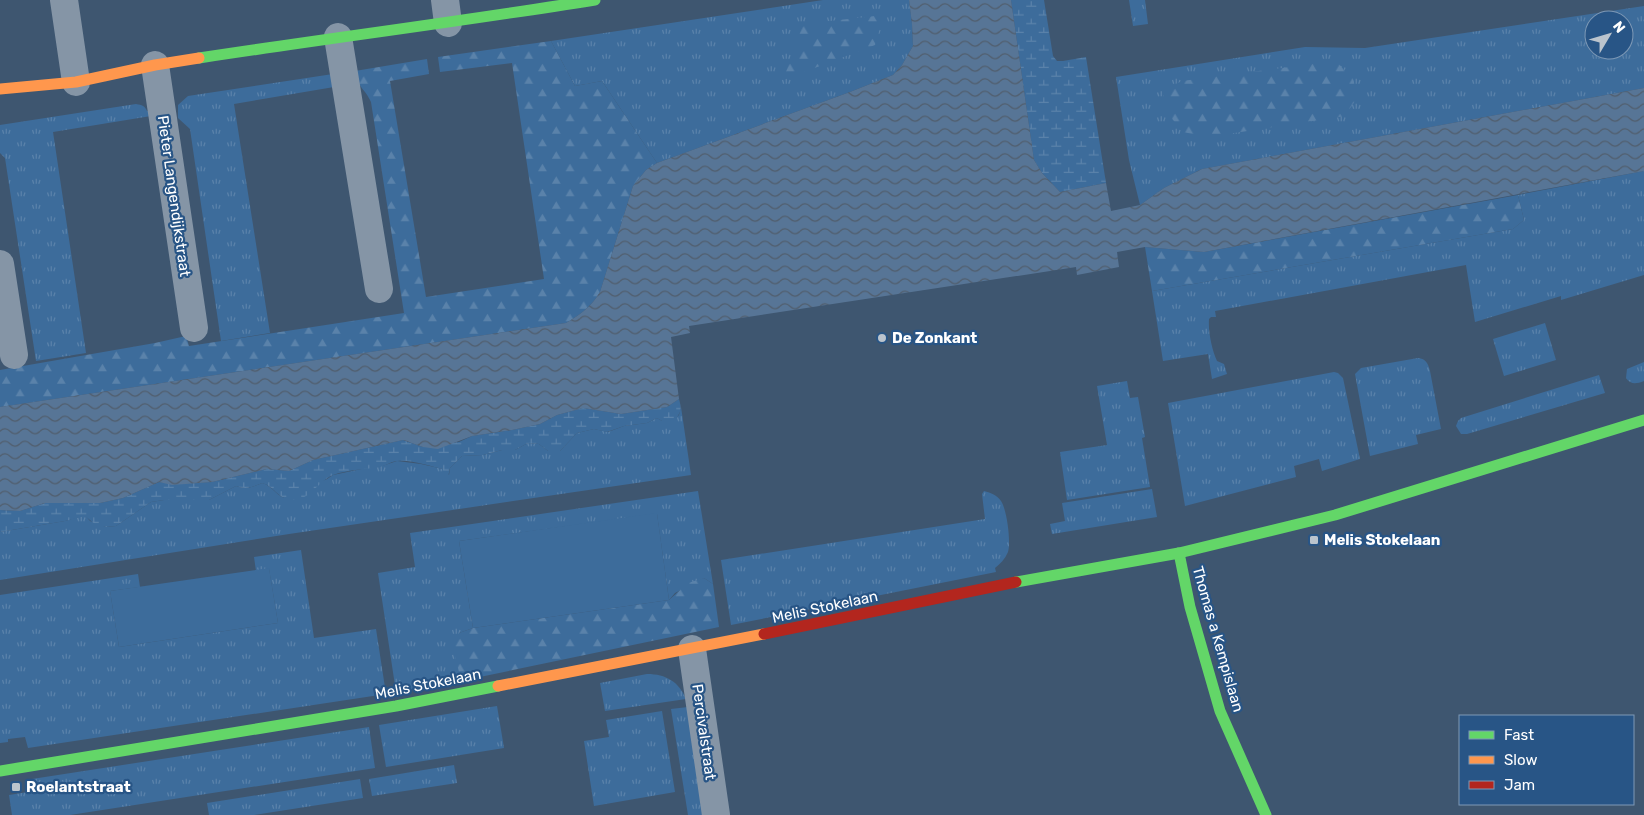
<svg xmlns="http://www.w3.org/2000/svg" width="1644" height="815" viewBox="0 0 1644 815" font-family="Rubik,sans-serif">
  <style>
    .grass { fill: url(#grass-tufts); fill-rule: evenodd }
    .forest { fill: url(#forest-firs) }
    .wetland { fill: url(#wetland-marsh) }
    .pitch { fill: #3d6c9b }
    .water { fill: url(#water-waves) }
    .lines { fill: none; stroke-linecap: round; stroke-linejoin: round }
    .street { stroke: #8595a6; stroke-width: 28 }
    .fast { stroke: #63d668; stroke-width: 11 }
    .slow { stroke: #ff974d; stroke-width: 11 }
    .jam { stroke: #b3261e; stroke-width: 11 }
    .poi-dot { fill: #bbc4cd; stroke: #285586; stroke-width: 2 }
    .labels { text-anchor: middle; stroke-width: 4.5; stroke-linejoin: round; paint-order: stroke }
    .street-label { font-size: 15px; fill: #fff; stroke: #285586 }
    .poi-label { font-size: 15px; font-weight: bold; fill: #fff; stroke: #285586; text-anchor: start }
  </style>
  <defs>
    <pattern id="grass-tufts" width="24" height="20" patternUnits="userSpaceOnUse" patternTransform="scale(1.25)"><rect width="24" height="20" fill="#3d6c9b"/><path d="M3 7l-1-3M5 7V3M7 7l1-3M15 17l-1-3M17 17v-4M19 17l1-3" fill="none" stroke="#5a82aa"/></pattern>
    <pattern id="forest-firs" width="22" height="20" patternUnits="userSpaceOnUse" patternTransform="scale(1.25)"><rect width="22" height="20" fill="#3d6c9b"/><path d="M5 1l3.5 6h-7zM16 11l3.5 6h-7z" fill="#5a82aa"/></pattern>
    <pattern id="wetland-marsh" width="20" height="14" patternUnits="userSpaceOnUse" patternTransform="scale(1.25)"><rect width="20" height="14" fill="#3d6c9b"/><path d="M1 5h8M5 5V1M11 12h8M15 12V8" fill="none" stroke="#5a82aa"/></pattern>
    <pattern id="water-waves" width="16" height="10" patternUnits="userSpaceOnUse" patternTransform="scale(1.25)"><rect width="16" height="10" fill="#577596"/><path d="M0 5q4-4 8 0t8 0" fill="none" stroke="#515e6d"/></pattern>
  </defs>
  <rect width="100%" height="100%" fill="#3e5670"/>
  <g class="grass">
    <polygon points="823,0 909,0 912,24 913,46 902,65 893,75 850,92 657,163 602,81 575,86 551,41"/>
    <polygon points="1129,0 1145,0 1148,24 1133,26"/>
    <path d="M 1644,6 L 1644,88 L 1202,169 L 1164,188 L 1140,205 L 1129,160 L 1116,77 L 1305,47 L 1365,48 ZM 1594,20 L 1624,20 L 1624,50 L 1594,50 Z"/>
    <polygon points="333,74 334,87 234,104 270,333 221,341 190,129 178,118 178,105 188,96"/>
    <path d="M 136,104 C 142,105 145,106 147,111 L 150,111 L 151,116 L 53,132 L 86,353 L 36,361 L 5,158 L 0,153 L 0,125 Z"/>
    <path d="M 1644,171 L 1644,275 L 1561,300 L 1561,296 L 1475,322 L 1466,265 L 1215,311 L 1216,317 L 1211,317 L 1209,319 C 1208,332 1212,350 1217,361 L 1224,364 L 1227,374 L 1212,379 L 1208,354 L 1163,361 L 1152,291 L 1513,229 L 1524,220 L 1518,195 Z"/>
    <polygon points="1545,323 1556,360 1504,376 1493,339"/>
    <path d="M 1418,358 C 1426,359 1428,363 1430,371 L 1441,429 L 1416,435 L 1418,444 L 1370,456 L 1355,374 L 1361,368 Z"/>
    <path d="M 1644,362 L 1644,381 C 1636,384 1631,385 1626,378 L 1627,369 Z"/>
    <polygon points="1334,372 1338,373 1343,378 1360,459 1322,471 1319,459 1294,466 1296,477 1185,506 1168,403"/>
    <polygon points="1599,375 1605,393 1467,434 1461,434 1456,426 1458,421 1461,418"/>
    <polygon points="1127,381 1130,398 1138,397 1145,437 1142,438 1150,487 1067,500 1060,452 1107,445 1097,386"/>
    <path d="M 681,407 L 691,475 L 289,534 L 0,580 L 0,532 L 65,521 L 85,515 L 90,521 L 106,527 L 116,526 L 151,502 L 164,500 L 209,500 L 236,486 C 246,490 253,487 262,483 C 271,485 275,494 284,498 L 327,479 L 333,475 L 371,467 L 382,466 L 397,461 L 421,464 L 443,469 L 449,475 L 450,468 L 462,456 L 483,455 L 502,450 L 515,450 L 528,443 L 539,444 L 548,451 L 560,451 L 577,433 L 594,429 L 608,432 L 624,426 L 647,423 L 657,418 L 662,421 L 672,421 L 679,415 Z"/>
    <polygon points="1152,489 1157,517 1052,534 1050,524 1065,521 1062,503"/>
    <polygon points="698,491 713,584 704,578 675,593 669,600 657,514 459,541 473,628 459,633 470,679 396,692 378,573 415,567 410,533"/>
    <path d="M 984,491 C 991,493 997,495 1001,501 C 1007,510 1011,542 1008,552 C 1005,559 1000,564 995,568 L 996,572 L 731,625 L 721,560 L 985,519 L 982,494 Z"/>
    <polygon points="301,550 314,638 376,629 386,694 28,748 25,737 8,739 8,742 0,743 0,595 138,574 140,587 110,591 119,647 278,623 269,569 256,571 254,557"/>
    <path d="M 647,674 C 666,674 679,682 686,699 L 605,711 L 600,683 Z"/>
    <polygon points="497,706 504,748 386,767 379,725"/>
    <polygon points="688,707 705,815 688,815 671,709"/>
    <polygon points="662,711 675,792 594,806 584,741 609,737 606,720"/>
    <polygon points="369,727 375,768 70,815 12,815 9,795 34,791 32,779"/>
    <polygon points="454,765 457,783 372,796 369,779"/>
    <polygon points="360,779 363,798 254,815 209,815 207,803"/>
  </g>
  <g class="forest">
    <polygon points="884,15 875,45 783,80 803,24"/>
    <path d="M 551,41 L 575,86 L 602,81 L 657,163 L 646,170 L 633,186 L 600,292 C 591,307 581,314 566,323 L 0,407 L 0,370 L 155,343 L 186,336 L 189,346 L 404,313 L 371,102 C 365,88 358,89 355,71 L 427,59 L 429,74 L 390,81 L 426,297 L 544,279 L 512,63 L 440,72 L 438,57 Z"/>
    <polygon points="1336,61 1353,79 1357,98 1345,116 1208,137 1183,132 1169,115 1162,91 1182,81"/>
    <polygon points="1518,195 1524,220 1513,229 1152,291 1145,247 1204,252"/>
    <polygon points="704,578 713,584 719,627 470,679 459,672 453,648 459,633 473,628 669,600 688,583"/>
  </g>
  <g class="wetland">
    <polygon points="1011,0 1044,0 1053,56 1057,61 1063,61 1086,57 1106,183 1060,192 1042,173 1034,160"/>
    <path d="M 679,399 C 682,409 681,413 674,421 L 662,421 L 657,418 L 647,423 L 624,426 L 607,432 L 594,429 L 577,433 L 560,451 L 548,451 L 539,444 L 528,443 L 515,450 L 502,450 L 483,455 L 462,456 L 450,468 L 448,477 L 442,475 L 443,469 C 430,466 410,459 397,461 C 392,461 387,465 383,466 C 367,470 349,469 333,475 C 318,481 310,501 291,500 C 277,498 274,486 262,483 C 253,487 246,490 236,486 L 209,500 L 164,500 L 151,502 L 116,526 L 106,527 L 96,525 L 85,516 L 65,521 L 0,532 L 0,510 L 20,511 L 45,503 L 100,503 L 123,498 L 159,482 L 172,484 L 212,482 L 267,469 L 289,471 L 313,460 L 403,440 L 423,447 L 459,442 L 472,436 L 512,430 L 540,424 L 557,415 L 583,408 L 621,414 L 667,407 Z"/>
  </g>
  <g class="pitch">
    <polygon points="657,513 669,600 473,628 459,541"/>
    <polygon points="269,568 278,623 119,647 110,591"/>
  </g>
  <path class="water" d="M 909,0 L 1011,0 L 1034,160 L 1042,173 L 1060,192 L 1106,183 L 1111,211 L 1140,205 L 1164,188 L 1202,169 L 1644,88 L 1644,171 L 1204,252 L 1145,247 L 1117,252 L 1119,267 L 1077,275 L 1076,267 L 689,326 L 690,333 L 671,337 L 679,399 L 667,407 L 621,414 L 583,408 L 557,415 L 540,424 L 512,430 L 472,436 L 438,449 L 423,447 L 403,440 L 313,460 L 289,471 L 267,469 L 212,482 L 172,485 L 159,482 L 123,498 L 100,503 L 45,503 L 20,511 L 0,510 L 0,407 L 566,323 C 581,314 591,307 600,292 L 633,186 L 646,170 L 657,163 L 850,92 L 893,75 L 902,65 L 913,46 L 912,24 Z"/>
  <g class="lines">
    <g class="street">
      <polyline points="64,0 76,82"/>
      <polyline points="445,0 448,23"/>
      <polyline points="338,37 379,289"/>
      <polyline points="155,65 194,328"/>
      <polyline points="0,264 14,355"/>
      <polyline points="692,649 716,815"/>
    </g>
    <g class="fast">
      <path d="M 199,58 C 331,38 463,21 595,0"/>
      <polyline points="1179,553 1190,607 1220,711 1266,815"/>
      <polyline points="1016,582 1179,553 1335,515 1644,420"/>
      <polyline points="0,771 396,706 498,686"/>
    </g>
    <g class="slow">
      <polyline points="0,89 76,82 155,65 199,58"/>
      <polyline points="498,686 764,634"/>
    </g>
    <polyline class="jam" points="764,634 1016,582"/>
  </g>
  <g class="poi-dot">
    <circle cx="882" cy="338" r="5"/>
    <rect x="1309" y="535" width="10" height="10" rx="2.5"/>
    <rect x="11" y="782" width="10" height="10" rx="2.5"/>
  </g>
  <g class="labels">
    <g class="street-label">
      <text transform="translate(174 196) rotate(82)" y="5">Pieter Langendijkstraat</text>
      <text transform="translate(825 607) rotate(-12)" y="5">Melis Stokelaan</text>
      <text transform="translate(1218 639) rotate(74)" y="5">Thomas a Kempislaan</text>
      <text transform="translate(428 684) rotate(-11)" y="5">Melis Stokelaan</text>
      <text transform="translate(704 732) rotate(82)" y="5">Percivalstraat</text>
    </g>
    <g class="poi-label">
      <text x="892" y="343">De Zonkant</text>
      <text x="1324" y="545">Melis Stokelaan</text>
      <text x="26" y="792">Roelantstraat</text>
    </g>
  </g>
  <rect x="1459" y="715" width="175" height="90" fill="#285586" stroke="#7e99b6"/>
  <rect x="1469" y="731" width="25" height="8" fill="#63d668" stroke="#7e99b6"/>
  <text x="1504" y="740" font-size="15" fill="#ffffff">Fast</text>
  <rect x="1469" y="756" width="25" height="8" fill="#ff974d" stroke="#7e99b6"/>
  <text x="1504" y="765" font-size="15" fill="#ffffff">Slow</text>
  <rect x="1469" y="781" width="25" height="8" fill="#b3261e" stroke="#7e99b6"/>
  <text x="1504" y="790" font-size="15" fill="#ffffff">Jam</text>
  <g transform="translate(1609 35) rotate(52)"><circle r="24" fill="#285586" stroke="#7e99b6"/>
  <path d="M0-4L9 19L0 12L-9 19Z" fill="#bbc4cd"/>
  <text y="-8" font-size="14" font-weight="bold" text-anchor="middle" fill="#ffffff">N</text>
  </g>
</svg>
